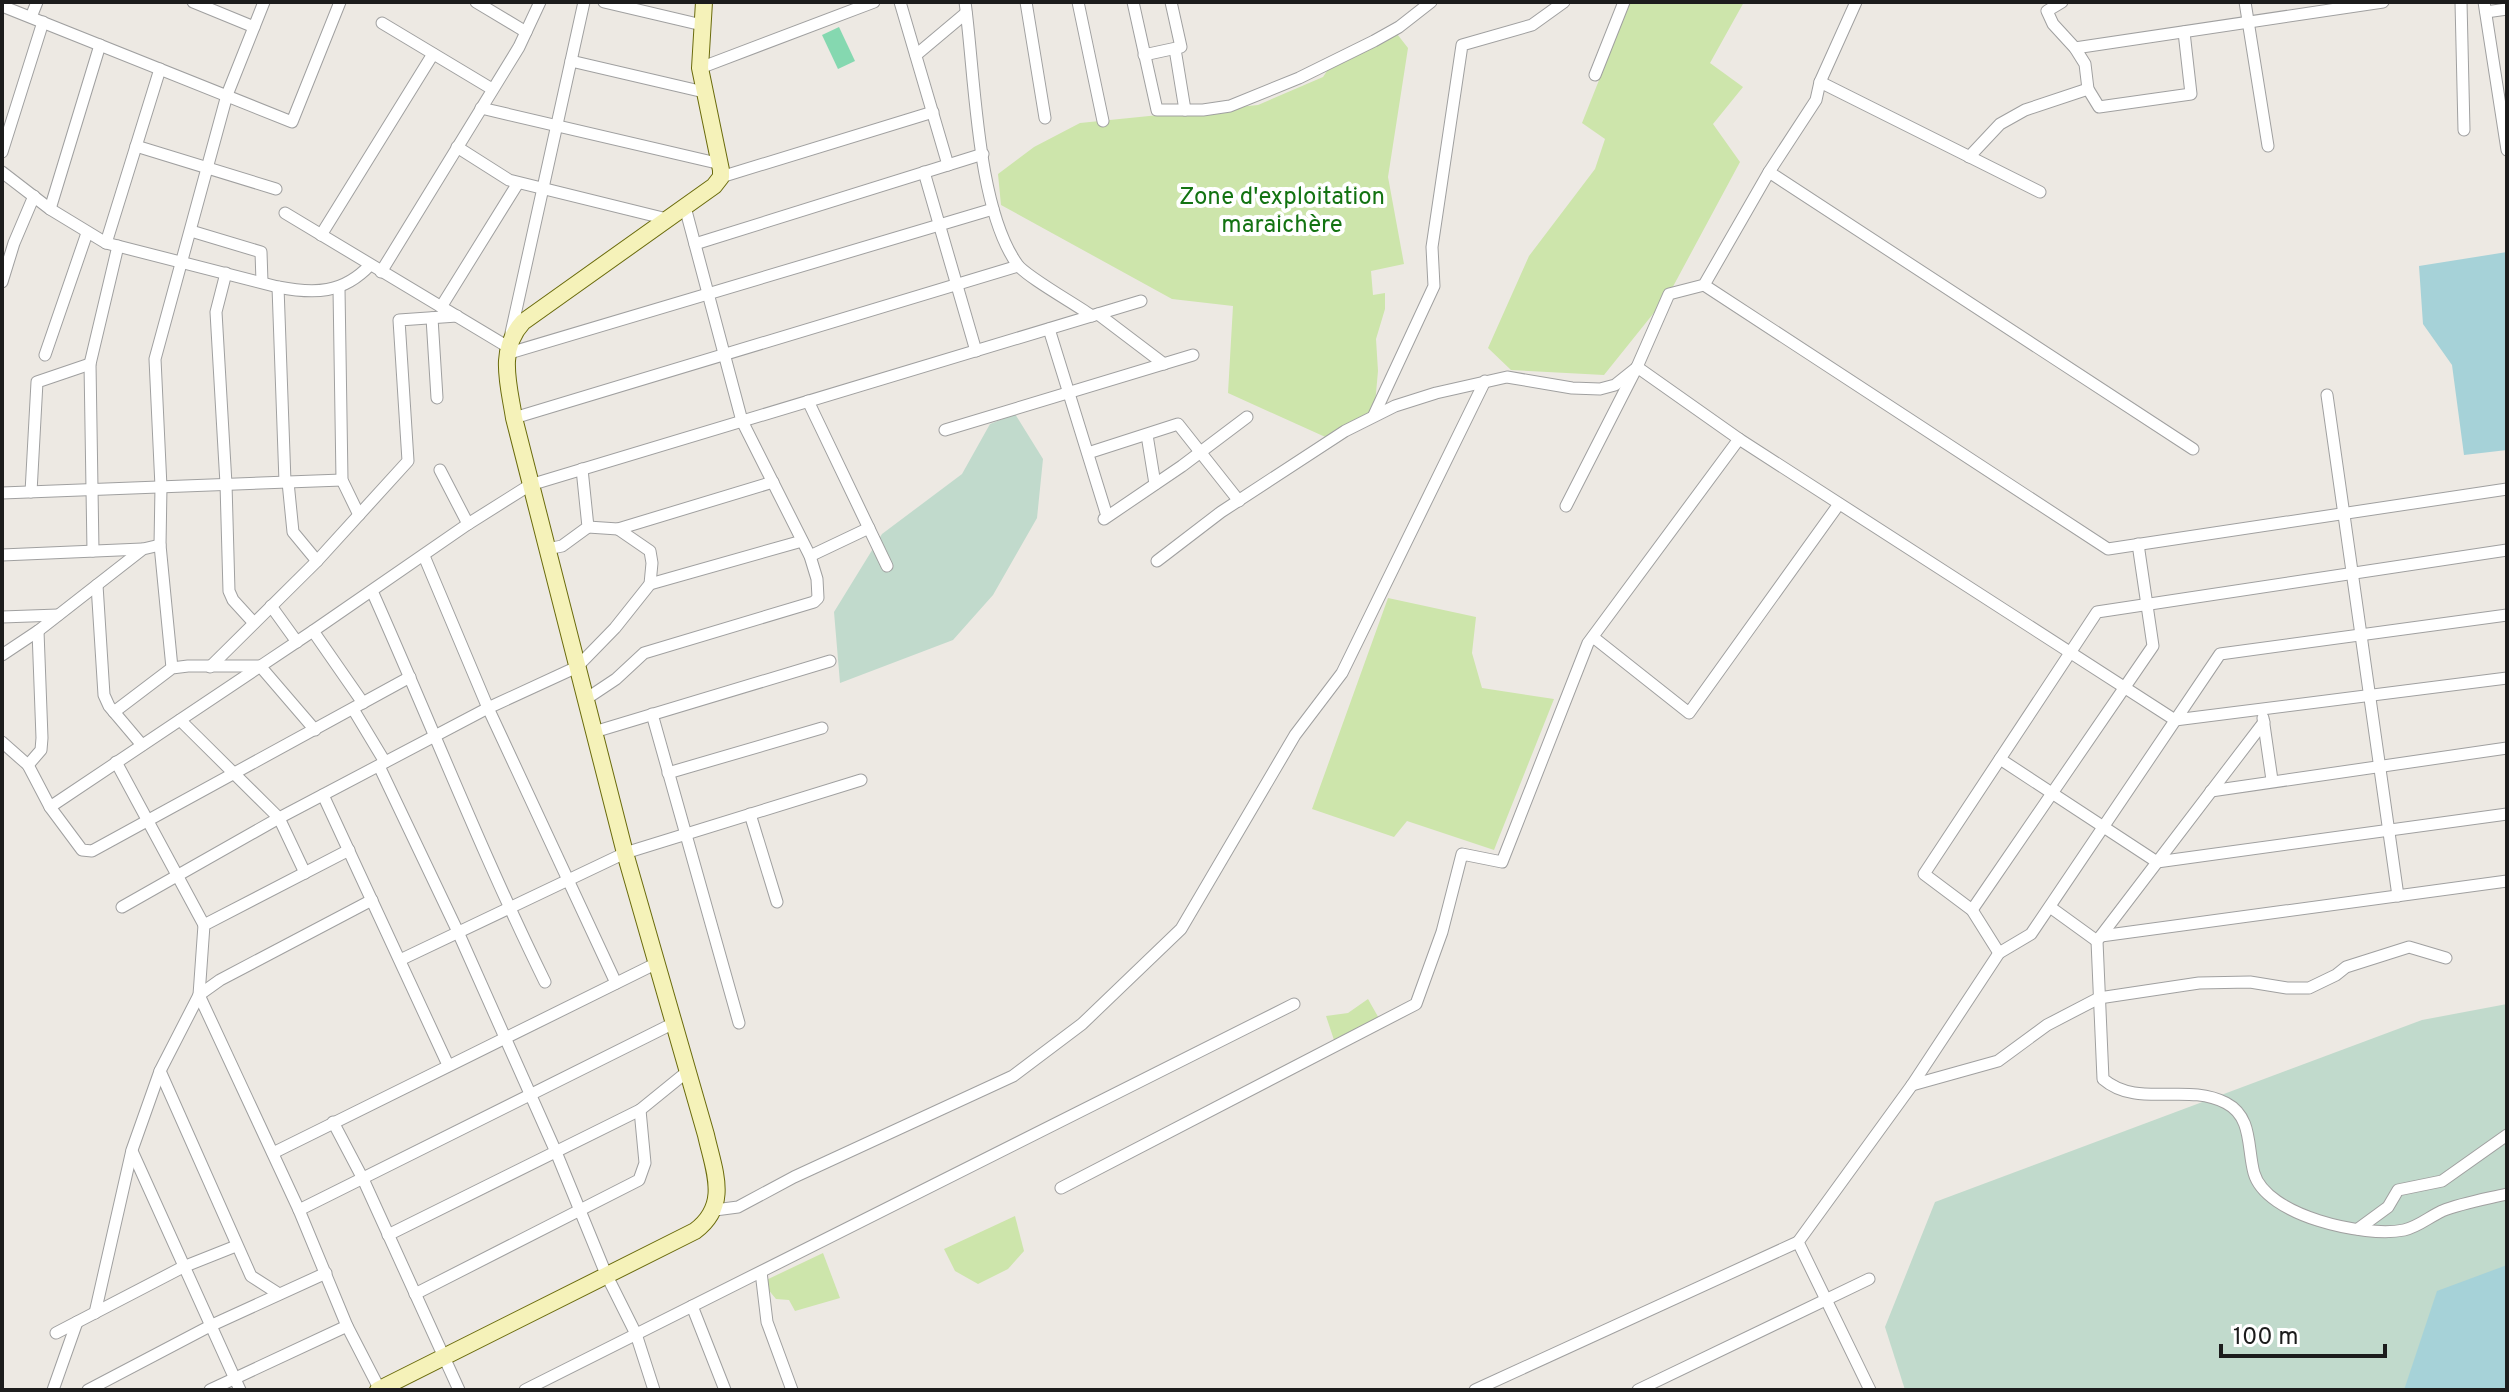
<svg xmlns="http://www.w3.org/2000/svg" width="2509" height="1392" viewBox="0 0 2509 1392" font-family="Overpass,sans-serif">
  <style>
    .grass { fill: #cde5ab }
    .wetland { fill: #c1dacc }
    .pitch { fill: #85d8b0 }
    .water { fill: #a6d2d8 }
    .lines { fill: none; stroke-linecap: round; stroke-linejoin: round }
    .street-casing { stroke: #a0a0a0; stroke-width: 13 }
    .secondary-casing { stroke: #6a6b0c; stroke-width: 18 }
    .street { stroke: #fff; stroke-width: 11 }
    .secondary { stroke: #f5f2b9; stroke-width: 16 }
    .labels { text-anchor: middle; stroke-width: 8; stroke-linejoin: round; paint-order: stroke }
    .park-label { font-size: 24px; fill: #137312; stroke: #fff }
  </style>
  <rect width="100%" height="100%" fill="#ede9e3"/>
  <g class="grass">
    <polygon points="1630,2 1744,2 1710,63 1743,87 1713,124 1740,162 1669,294 1604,375 1511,370 1488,348 1529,256 1595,169 1605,139 1582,123"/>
    <polygon points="1394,30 1408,48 1388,177 1404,264 1371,271 1373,295 1385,293 1385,309 1376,339 1378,371 1374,415 1332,440 1228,393 1233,306 1172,299 1001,205 998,174 1034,147 1080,123 1258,105 1323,77 1333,62"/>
    <polygon points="1388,598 1476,617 1472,653 1482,688 1554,699 1494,850 1407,821 1394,837 1312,809"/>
    <polygon points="1368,999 1381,1022 1336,1046 1326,1016 1348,1013"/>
    <polygon points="1015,1216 1024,1251 1008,1269 978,1284 955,1271 944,1249"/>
    <polygon points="823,1253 840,1298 795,1311 789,1300 776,1299 762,1282"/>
  </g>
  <g class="wetland">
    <polygon points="1015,414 1043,459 1037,518 993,595 953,640 840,683 834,612 882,534 962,474 990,424"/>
    <polygon points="2507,1004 2507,1390 1905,1390 1885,1327 1935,1202 2422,1020"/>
  </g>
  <polygon class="pitch" points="839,27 855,61 838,69 822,35"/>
  <g class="water">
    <polygon points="2507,252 2507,450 2464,455 2452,365 2423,324 2419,266"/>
    <polygon points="2507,1265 2507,1390 2404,1390 2437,1291"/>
  </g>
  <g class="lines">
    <g class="street-casing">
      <g id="street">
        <polyline points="193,2 254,27"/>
        <polyline points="476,2 526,32"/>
        <polyline points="604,2 702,25"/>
        <polyline points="900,2 948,165"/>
        <path d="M 965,2 C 975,74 976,206 1017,264 C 1025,276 1077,305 1092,316"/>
        <polyline points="1026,2 1045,118"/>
        <polyline points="1078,2 1103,121"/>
        <polyline points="1133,2 1157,110 1203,110 1230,106 1299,78 1374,41 1399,27 1431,2"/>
        <polyline points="2062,2 2047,11 2053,24 2075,48 2085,64 2088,89 2099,107 2191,94 2184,32"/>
        <polyline points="2245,2 2268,146"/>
        <polyline points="2461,2 2464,130"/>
        <polyline points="2484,2 2507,150"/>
        <polyline points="2,6 292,122 340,2"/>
        <polyline points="2486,12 2507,9"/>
        <polyline points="31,17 37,2"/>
        <polyline points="382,23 492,89"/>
        <polyline points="2075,48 2383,2"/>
        <polyline points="1175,49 1185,110"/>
        <polyline points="916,55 966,13"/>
        <polyline points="1144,55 1181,47 1171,2"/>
        <polyline points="571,61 704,92"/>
        <polyline points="700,68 874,2"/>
        <polyline points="1595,75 1624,2"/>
        <polyline points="1820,82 2040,192"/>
        <polyline points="481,108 721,164"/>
        <polyline points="136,146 276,189"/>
        <polyline points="457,147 509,180 667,219"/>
        <polyline points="2,152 43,22"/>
        <polyline points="1969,157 2000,124 2025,110 2088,89"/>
        <path d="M 2,172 L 50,209 L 106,243 L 278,287 C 314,294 343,294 370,265"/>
        <polyline points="924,172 976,351"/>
        <polyline points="1769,172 2193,449"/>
        <polyline points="721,177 933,112"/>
        <polyline points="50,209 100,45"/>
        <polyline points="285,213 508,347"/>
        <polyline points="191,231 261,252 262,282"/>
        <polyline points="321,235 433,54"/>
        <polyline points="106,243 160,69"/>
        <polyline points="695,244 983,154"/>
        <polyline points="381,272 519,47 540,2"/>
        <polyline points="226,273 216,312 226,484 229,591 233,600 254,623"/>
        <polyline points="2,282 14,243 34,196"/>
        <polyline points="1704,285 2108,549 2507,489"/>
        <polyline points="278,287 285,482"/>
        <polyline points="339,289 342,480 359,515"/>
        <polyline points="441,307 518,183"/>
        <polyline points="1098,314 1164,364"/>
        <polyline points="432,318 437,398"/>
        <polyline points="1049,329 1107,516"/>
        <polyline points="511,333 584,2"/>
        <polyline points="506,354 993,209"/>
        <polyline points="45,355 87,233"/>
        <polyline points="1637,367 1739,439 2175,720 2507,678"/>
        <polyline points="2327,395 2398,896"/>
        <polyline points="808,401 887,566"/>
        <polyline points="1374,415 1434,286 1432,247 1462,45 1532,25 1564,2"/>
        <polyline points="514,418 1018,266"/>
        <polyline points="945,430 1193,355"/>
        <polyline points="1147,435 1155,484"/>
        <polyline points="1088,453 1178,424 1239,501"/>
        <polyline points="440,470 468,524"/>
        <polyline points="288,482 293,532 317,561"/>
        <polyline points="31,492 37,382 90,364"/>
        <polyline points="2,493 342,480"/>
        <polyline points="1566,506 1637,367 1669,294 1704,285 1769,172 1816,100 1820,82 1856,2"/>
        <polyline points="1104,519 1182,466 1247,417"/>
        <polyline points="588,527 618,529 773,482"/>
        <polyline points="618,529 650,551 652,563 650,584"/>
        <polyline points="547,549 562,546 588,527 582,469"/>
        <polyline points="93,551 90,364 118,246"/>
        <polyline points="2,555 142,549"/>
        <polyline points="424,556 488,708 616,983"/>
        <polyline points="810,556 869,528"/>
        <polyline points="1157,561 1221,512 1345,431 1395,406 1436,393 1507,377 1572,388 1600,389 1615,385 1635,369"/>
        <polyline points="97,585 104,695 109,706 142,745"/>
        <path d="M 372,591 C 430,721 482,854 545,982"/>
        <polyline points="271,606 297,642"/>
        <polyline points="2,617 58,615"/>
        <polyline points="313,631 363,703"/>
        <polyline points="1593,637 1689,713 1839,504"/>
        <polyline points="2,655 38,631 143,549 160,545"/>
        <polyline points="210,667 317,561 408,461 399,320 457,316"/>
        <polyline points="172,668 160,545 161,487 155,359 227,95 264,2"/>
        <polyline points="586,699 616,679 644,653 814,602 818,598 817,579 810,556 742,421 685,207"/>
        <polyline points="353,709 385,762"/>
        <polyline points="114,712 172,668 188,666 260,666 315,730"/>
        <polyline points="652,714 739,1023"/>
        <polyline points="2263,718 2272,780"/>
        <polyline points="180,720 279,818 305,873"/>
        <path d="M 2264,722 L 2097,941 L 2103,1079 C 2138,1109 2186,1082 2226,1103 C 2253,1117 2247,1148 2254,1173 C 2266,1216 2365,1238 2404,1230 C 2418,1227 2429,1217 2442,1211 C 2462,1203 2486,1199 2507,1194"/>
        <polyline points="594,732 830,661"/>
        <polyline points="2,742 28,765 50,807 82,850 92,851 410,677"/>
        <polyline points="2000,759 2157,862 2507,814"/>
        <polyline points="116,762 204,925"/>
        <polyline points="28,765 41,750 42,738 38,631"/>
        <polyline points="379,766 458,932 556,1152 606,1274 636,1334 654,1390"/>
        <polyline points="668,773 822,728"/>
        <polyline points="2211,791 2507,748"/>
        <polyline points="323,795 448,1065"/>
        <polyline points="50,807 313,631 468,524 530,485 1141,301"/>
        <polyline points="750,814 777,902"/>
        <polyline points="349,850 204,925 199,995 299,1210 347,1326 380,1390"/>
        <polyline points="122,907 279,818 488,708 577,667 615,628 650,584 802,541"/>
        <polyline points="2050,907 2097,941"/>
        <polyline points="1972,910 2153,646 2138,544"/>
        <polyline points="2101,936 2507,881"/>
        <polyline points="1999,953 1972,910 1924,874 2097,612 2507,550"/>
        <polyline points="400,960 625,853 861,780"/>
        <polyline points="160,1071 251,1276 279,1294"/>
        <polyline points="1912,1085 1998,1061 2047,1025 2099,998 2199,983 2250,982 2287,988 2309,988 2336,975 2346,967 2409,947 2446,958"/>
        <polyline points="333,1122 363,1179 459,1390"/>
        <polyline points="132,1151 240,1390"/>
        <polyline points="273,1153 657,963"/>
        <polyline points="1061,1188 1416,1004 1442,932 1462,854 1502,862 1588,643 1739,439"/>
        <polyline points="299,1210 674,1023"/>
        <polyline points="715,1210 738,1207 794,1177 1013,1076 1082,1024 1181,929 1295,735 1342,673 1485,381"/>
        <polyline points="2358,1229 2388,1207 2398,1190 2442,1181 2507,1135"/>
        <polyline points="388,1235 640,1110 688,1071"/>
        <polyline points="761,1272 767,1322 792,1390"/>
        <polyline points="415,1294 639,1180 645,1163 640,1110"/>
        <polyline points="692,1306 725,1390"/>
        <polyline points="95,1313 132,1150 160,1071 199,995 220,980 372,900"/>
        <polyline points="56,1333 183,1267 236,1246"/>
        <polyline points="53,1390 77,1322"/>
        <polyline points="88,1390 210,1326 326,1273"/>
        <polyline points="210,1390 347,1326"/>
        <polyline points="525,1390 1294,1004"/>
        <polyline points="1475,1390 1798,1242"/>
        <polyline points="1638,1390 1869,1279"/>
        <polyline points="1870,1390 1798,1242 1912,1085 1999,953 2031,934 2220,654 2507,615"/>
      </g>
    </g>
    <g class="secondary-casing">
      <path id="secondary" d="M 378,1390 L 695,1231 C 730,1205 714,1171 706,1135 L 625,853 L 514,418 C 509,385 497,350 523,322 L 714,186 L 721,177 L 721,170 L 700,68 L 704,2"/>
    </g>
    <use href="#street" class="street"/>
    <use href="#secondary" class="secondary"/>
  </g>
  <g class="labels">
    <g class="park-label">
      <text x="1282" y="204">Zone d'exploitation<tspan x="1282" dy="28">maraichère</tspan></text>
    </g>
  </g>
  <rect width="2509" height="1392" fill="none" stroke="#1c1c1c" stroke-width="8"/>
  <path d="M2221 1344v12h164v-12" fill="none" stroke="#1c1c1c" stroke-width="4"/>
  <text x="2233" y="1344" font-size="24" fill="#1c1c1c" stroke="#ffffff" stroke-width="6" paint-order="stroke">100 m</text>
</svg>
